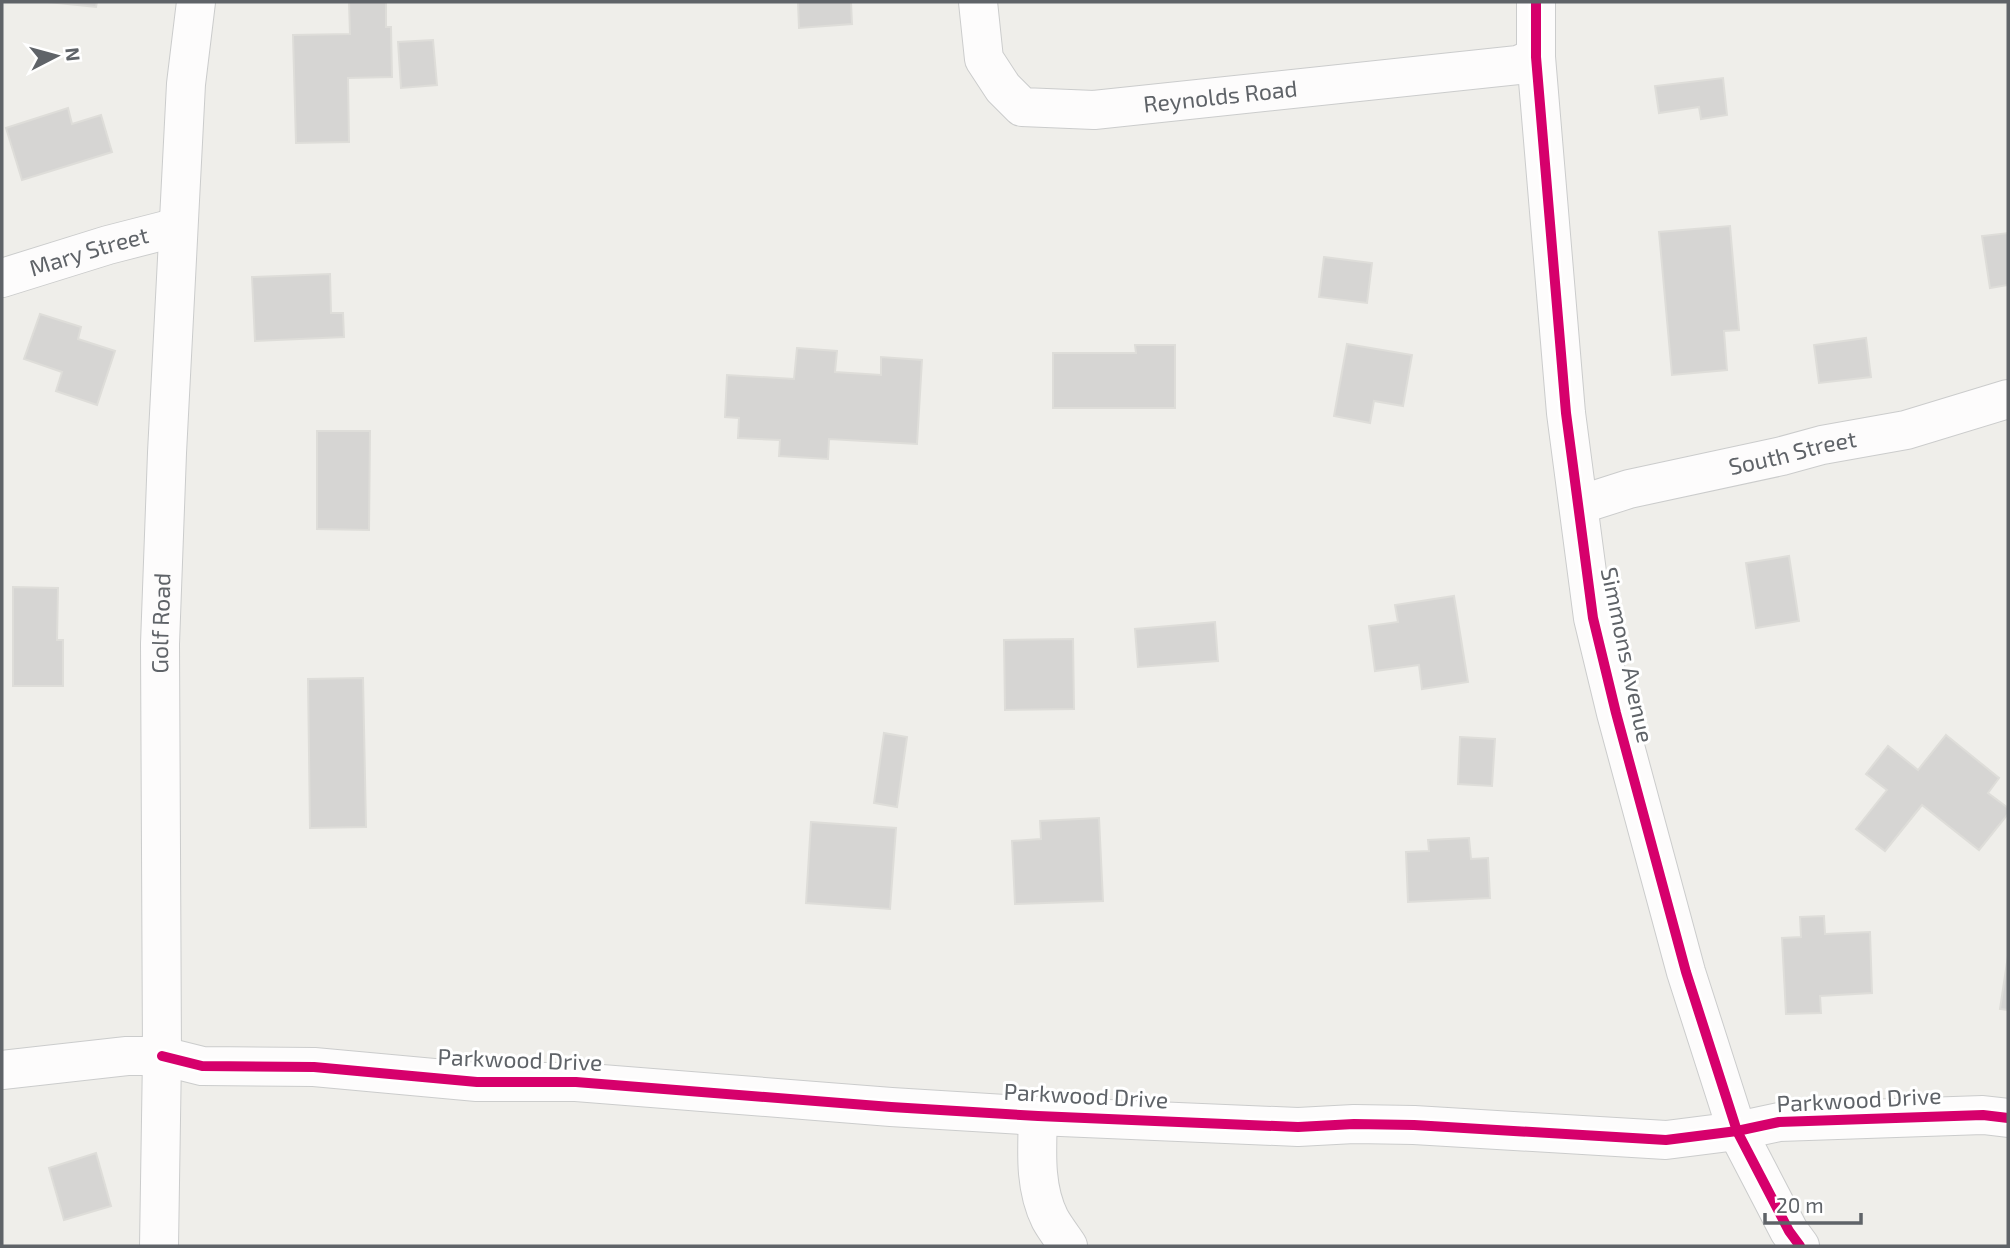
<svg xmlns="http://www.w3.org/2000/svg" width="2010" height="1248" viewBox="0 0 2010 1248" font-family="'Exo 2',sans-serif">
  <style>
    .building { fill: #d6d5d3; stroke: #deddd9; stroke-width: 2 }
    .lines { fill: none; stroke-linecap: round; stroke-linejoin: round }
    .minor-casing { stroke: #cbcccc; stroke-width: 40 }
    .minor { stroke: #fdfcfc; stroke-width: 38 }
    .cycleway-casing { stroke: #fff; stroke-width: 15 }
    .cycleway { stroke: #d6006c; stroke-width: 10 }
    .labels { text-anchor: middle; stroke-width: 6; stroke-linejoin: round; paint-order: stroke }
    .street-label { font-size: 23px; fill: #5f6368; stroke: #fff }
  </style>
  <rect width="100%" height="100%" fill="#efeeea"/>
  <g class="building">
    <polygon points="48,2 97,2 96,7"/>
    <polygon points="349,2 386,2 386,27 391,27 392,77 348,78 349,142 296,143 293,35 350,34"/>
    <polygon points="798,2 851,2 852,24 799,28"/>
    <polygon points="433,40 437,85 401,88 398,42"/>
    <polygon points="1723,78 1727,115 1701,119 1699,107 1659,113 1655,86"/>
    <polygon points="68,108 72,124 101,115 112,152 22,180 6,128"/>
    <polygon points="1730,226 1739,330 1724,331 1727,370 1672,375 1659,232"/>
    <polygon points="2008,233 2008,285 1990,288 1982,236"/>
    <polygon points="1324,257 1372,263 1367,303 1319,297"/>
    <polygon points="330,274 331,313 343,313 344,337 255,341 252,277"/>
    <polygon points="40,314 81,327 78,339 115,351 97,405 56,391 62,372 24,359"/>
    <polygon points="1866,338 1871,377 1819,383 1814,345"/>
    <polygon points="1347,344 1412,355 1403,406 1374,401 1370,423 1334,416"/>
    <polygon points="1135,345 1175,345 1175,408 1053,408 1053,353 1136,353"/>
    <polygon points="797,348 837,351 835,372 881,375 881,357 922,360 917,444 829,439 828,459 779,456 780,440 738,438 739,418 725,417 727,375 794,379"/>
    <polygon points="317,431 370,431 369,530 317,529"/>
    <polygon points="1789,556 1799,621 1756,628 1746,563"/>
    <polygon points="13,587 58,588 57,640 63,640 63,686 13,686"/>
    <polygon points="1454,596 1468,682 1422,689 1419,665 1375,671 1369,626 1398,622 1395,605"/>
    <polygon points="1215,622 1218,661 1138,667 1135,629"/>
    <polygon points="1073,639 1074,709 1005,710 1004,640"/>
    <polygon points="363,678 366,827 310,828 308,679"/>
    <polygon points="884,733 907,737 897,807 874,803"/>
    <polygon points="1946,735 1999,778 1988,793 2008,808 2008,814 1979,850 1922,805 1885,851 1856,829 1887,790 1866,774 1888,746 1918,770"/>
    <polygon points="1460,737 1495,739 1492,786 1458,784"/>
    <polygon points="1099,818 1103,901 1015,904 1012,841 1041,839 1040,821"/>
    <polygon points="811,822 896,828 890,909 806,903"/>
    <polygon points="1469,838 1471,859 1488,858 1490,898 1408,902 1406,852 1429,851 1428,840"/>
    <polygon points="1824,916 1825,934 1870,932 1872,993 1820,996 1821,1013 1786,1014 1782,938 1801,937 1800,917"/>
    <polygon points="2008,956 2008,1010 2000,1009"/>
    <polygon points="96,1153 111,1206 64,1220 49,1168"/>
  </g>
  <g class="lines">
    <g class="minor-casing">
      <g id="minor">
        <path id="s1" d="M 978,2 L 984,59 L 1003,88 L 1022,107 L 1094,110 L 1518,65 L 1536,57"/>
        <polyline points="1536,2 1536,57 1566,413 1593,618 1616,713 1686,972 1737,1131 1789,1231 1800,1246"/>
        <path id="s2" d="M 2,278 L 108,245 L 178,227"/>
        <path id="s3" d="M 1579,505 L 1629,489 L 1782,456 L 1822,445 L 1906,430 L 2008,399"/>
        <polyline points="2,1070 127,1056 162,1056 202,1066 314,1067 477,1082 576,1082 891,1107 1038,1116 1298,1127 1354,1124 1414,1125 1666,1140 1737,1131 1779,1122 1983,1115 2008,1118"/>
        <path d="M 1038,1116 C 1037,1150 1034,1187 1050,1219 C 1055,1228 1062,1237 1068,1246"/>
        <path id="s4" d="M 159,1246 L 162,1056 L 160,644 L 167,453 L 186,84 L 196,2"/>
      </g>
    </g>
    <use href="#minor" class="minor"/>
    <g class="cycleway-casing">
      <g id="cycleway">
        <polyline points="1536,2 1536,57 1566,413 1593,618 1616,713 1686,972 1737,1131 1789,1231 1800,1246"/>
        <polyline points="162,1056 202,1066 314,1067 477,1082 576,1082 891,1107 1038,1116 1298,1127 1354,1124 1414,1125 1666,1140 1737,1131 1779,1122 1983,1115 2008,1118"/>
      </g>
    </g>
    <use href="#cycleway" class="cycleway"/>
  </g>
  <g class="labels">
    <g class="street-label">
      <text dy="8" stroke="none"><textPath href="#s1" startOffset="318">Reynolds Road</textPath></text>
      <text dy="8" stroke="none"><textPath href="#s2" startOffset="91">Mary Street</textPath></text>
      <text dy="8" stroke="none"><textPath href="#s3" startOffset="220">South Street</textPath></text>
      <text dy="8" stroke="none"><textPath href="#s4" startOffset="623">Golf Road</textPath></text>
      <text transform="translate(1627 655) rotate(78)" y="8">Simmons Avenue</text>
      <text transform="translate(520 1060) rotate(2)" y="8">Parkwood Drive</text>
      <text transform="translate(1086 1096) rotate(3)" y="8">Parkwood Drive</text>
      <text transform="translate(1859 1100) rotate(-3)" y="8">Parkwood Drive</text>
    </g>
  </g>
  <rect width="2010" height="1248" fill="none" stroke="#5f6368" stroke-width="7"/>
  <g transform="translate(56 56) rotate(84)" stroke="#ffffff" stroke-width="5" paint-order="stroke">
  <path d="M0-5L12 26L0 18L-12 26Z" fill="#5f6368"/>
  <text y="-10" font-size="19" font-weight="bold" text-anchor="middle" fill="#5f6368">N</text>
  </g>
  <path d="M1765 1213v10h96v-10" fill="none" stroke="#5f6368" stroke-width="3.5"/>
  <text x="1776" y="1213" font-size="21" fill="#5f6368" stroke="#ffffff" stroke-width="5" paint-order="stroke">20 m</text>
</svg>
